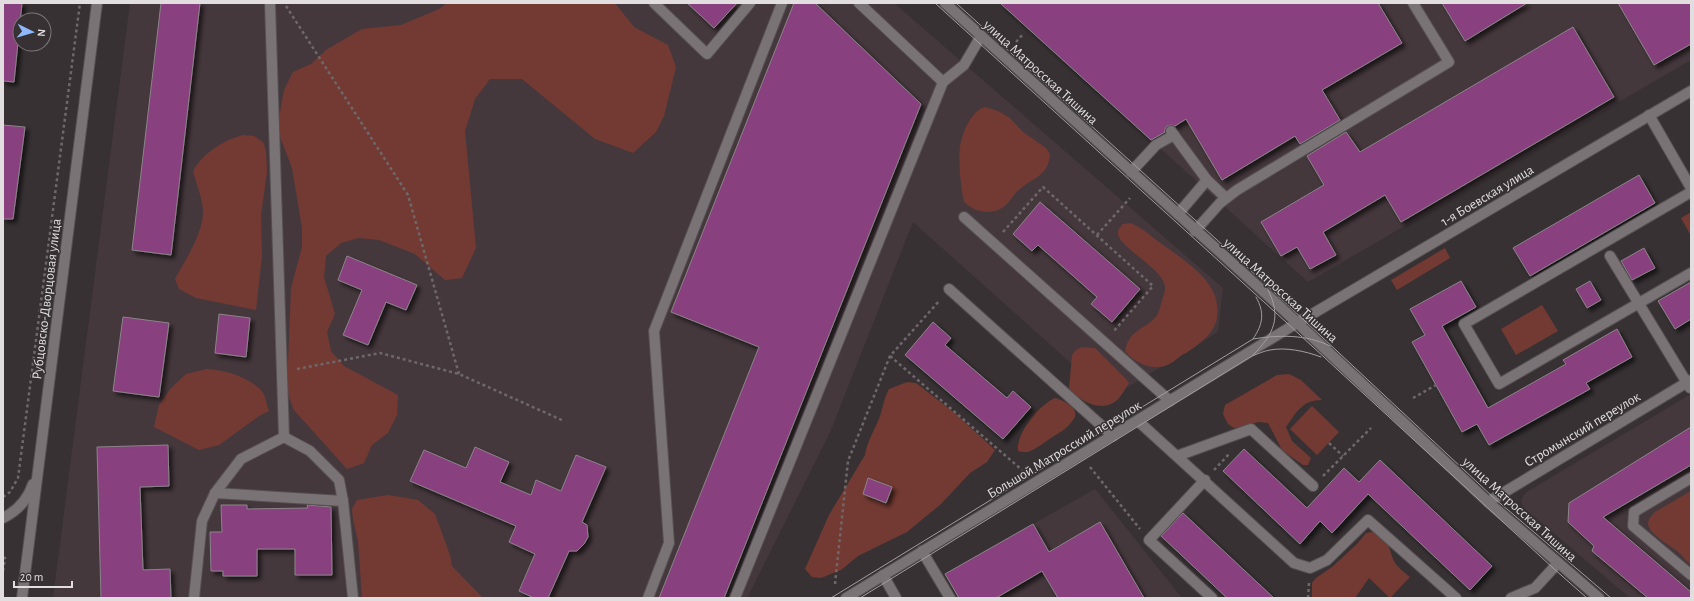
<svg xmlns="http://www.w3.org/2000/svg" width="1694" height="601" viewBox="0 0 1694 601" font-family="'Alegreya Sans',sans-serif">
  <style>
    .built { fill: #45383d }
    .green { fill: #733a33 }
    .building { fill: #883f7e; stroke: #8a8589; filter: url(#shadow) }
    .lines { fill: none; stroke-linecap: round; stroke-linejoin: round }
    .minor-casing { stroke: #555052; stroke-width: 12 }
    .path { stroke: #6e686a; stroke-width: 2.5; stroke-dasharray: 3 3; stroke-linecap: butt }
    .minor { stroke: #7a7376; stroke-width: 10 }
    .tram { stroke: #a39ea0; stroke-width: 1 }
    .labels { text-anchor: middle; stroke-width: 3; stroke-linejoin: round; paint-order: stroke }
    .street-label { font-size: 14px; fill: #e2dee0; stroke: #373133 }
  </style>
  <defs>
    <filter id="shadow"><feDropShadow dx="3.5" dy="3.5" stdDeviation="2" flood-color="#0009"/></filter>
  </defs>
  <rect width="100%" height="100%" fill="#373133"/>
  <g class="built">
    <polygon points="130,3 894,3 1223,288 1218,332 1110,398 913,222 831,430 747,598 53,598"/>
    <polygon points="1000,3 1691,3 1691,60 1308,282"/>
    <polygon points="1691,394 1691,598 1630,598 1523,507 1521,500 1525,493"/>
    <polygon points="1095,489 1182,598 950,598 956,594 945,574"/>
  </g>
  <g class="green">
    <polygon points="447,3 615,3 634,27 668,45 676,67 664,116 656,132 633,153 595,139 522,79 490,79 475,99 465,131 476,248 462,278 445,280 415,254 379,240 359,238 341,243 326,256 324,277 335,314 327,332 331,351 344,366 398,395 397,415 388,433 372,445 364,463 347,469 293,409 287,390 291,288 302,247 302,228 292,168 277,129 284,90 293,72 311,64 326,50 362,29 401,25 439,9"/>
    <path d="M 985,107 L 998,111 L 1010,118 L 1023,132 L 1046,148 L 1050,154 C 1048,176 1036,176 1021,188 C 1014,193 1010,203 1002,208 C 990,216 973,211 964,202 C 961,189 958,160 960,147 C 962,133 971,111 985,107 Z"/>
    <path d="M 244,135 L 254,136 L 263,142 L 266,151 L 267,172 L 261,215 L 262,256 L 256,310 L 196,298 L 179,289 L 175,279 C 185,261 204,232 203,210 C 202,197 196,183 193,171 C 203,153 225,139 244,135 Z"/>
    <polygon points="1691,212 1691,236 1681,218"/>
    <path d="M 1131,223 C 1144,229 1154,239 1166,247 C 1183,259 1208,276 1215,296 C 1224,325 1208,339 1186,353 C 1181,355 1177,359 1173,362 C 1157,373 1136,365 1125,351 C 1130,329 1142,331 1155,318 C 1159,314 1160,307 1162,301 C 1163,296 1166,291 1165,286 C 1162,268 1119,247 1118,234 C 1118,229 1120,227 1123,224 Z"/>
    <polygon points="1445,248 1450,258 1397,290 1391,280"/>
    <polygon points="1542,305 1558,331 1516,355 1501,329"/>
    <path d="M 1082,347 L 1095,348 L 1125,378 L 1129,383 C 1125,389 1121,397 1116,401 C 1100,413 1081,401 1069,389 L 1072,355 L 1076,350 Z"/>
    <path d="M 207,369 C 225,370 251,377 263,393 C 266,398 267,406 269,411 L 259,416 L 219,445 L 199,450 L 154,427 L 159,405 L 171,388 L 186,374 Z"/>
    <path d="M 1289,374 L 1301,380 L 1322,400 C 1302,400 1297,412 1286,427 L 1292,441 L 1311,458 L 1308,465 L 1303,465 L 1282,450 L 1268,423 L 1258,422 L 1244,427 L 1234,428 L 1228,424 L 1223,414 L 1225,405 L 1277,375 Z"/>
    <path d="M 907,382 L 916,383 L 956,414 L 995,450 L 987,462 L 970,473 L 941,504 L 907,532 L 858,556 L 841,570 L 821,578 L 812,577 L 805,569 L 829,515 L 865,455 C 867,441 875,430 880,416 C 883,407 884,398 889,389 Z"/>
    <path d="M 1055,398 C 1063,400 1082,409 1073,420 C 1068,428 1059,433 1051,438 C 1045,442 1038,448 1030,451 C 1027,453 1022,452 1018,451 C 1016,433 1039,405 1055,398 Z"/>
    <polygon points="1312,406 1339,432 1317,455 1290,429"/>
    <path d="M 1691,491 L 1691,565 C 1686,561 1682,555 1677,551 C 1670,545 1648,534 1648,523 C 1649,518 1652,515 1655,512 Z"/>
    <polygon points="388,495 418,500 435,514 450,555 452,566 483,598 362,598 358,541 353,519 352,509 357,500"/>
    <path d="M 1373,532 C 1390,540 1388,547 1394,561 C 1397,567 1405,573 1410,577 L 1390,598 L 1369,578 L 1355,598 L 1312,598 L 1312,583 L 1316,578 L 1332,567 L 1357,544 L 1366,533 Z"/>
  </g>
  <g class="building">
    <polygon points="3,3 22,3 14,82 3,81"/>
    <polygon points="161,3 200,3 171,255 132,250"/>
    <polygon points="687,3 737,3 714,28"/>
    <polygon points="794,3 815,3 921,104 724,598 659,598 759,347 671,312"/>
    <polygon points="1000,3 1378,3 1402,43 1322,90 1340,120 1300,144 1295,136 1222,180 1186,119 1175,126 1171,125 1167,126 1165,129 1165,132 1151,140"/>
    <polygon points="1442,3 1527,3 1465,41"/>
    <polygon points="1618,3 1691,3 1691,44 1654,65"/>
    <polygon points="1573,27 1614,97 1401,222 1385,195 1323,232 1336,255 1310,269 1297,247 1281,256 1261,222 1324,185 1307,156 1346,132 1360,152"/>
    <polygon points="3,125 25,127 13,219 3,219"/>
    <polygon points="1639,175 1655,203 1530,276 1513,248"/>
    <polygon points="1040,202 1140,289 1112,322 1091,304 1097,297 1038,245 1032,251 1013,234"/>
    <polygon points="1644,248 1655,268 1632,280 1621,261"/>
    <polygon points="347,256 417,285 406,310 386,302 368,345 343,335 362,290 338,280"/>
    <polygon points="1461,281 1476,307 1442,326 1488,408 1566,364 1563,360 1617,329 1632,357 1586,383 1590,389 1489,445 1477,424 1462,432 1412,342 1425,335 1410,309"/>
    <polygon points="1590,281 1601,300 1587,308 1576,289"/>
    <polygon points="1691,282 1691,319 1675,329 1658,301"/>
    <polygon points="219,314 250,318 246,357 215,353"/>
    <polygon points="123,317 169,323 159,397 113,391"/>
    <polygon points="933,322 951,338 945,345 1007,398 1013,391 1031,407 1003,439 905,355"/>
    <polygon points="1691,427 1691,465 1603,517 1691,592 1691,598 1648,598 1592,551 1594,546 1568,522 1569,503"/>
    <polygon points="168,445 169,486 140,487 143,570 170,569 171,598 101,598 97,447"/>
    <polygon points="475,447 509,462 500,482 531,495 536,480 561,491 576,455 606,467 582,522 587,525 588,537 584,544 577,551 569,551 548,598 534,598 519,591 535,554 509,542 516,526 410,481 424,450 466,468"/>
    <polygon points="1244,449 1307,508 1344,468 1359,482 1380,460 1492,566 1470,590 1368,494 1332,533 1320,521 1300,544 1223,471"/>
    <polygon points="868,478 892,487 886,503 863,494"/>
    <polygon points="221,505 247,505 247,509 308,508 307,505 331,507 332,575 295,575 295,549 257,549 257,576 223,576 223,571 211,571 210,532 222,532"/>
    <polygon points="1183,513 1274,598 1227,598 1161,536"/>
    <polygon points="1100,522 1144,598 1058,598 1042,571 996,598 959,598 945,574 1033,524 1049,552"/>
  </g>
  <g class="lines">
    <g class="minor-casing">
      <g id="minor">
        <polyline points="270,3 284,437 241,459 215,493 343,501 353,598"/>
        <polyline points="654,3 707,54 750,3"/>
        <polyline points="859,3 943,82"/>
        <polyline points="945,3 1274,301 1488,502 1599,598"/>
        <polyline points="1649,115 1691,188"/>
        <polyline points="1171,131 1207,180 1226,198"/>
        <polyline points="1131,172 1156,145 1174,135"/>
        <polyline points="1691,192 1464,324 1499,384 1691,273"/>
        <polyline points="1178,214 1207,180"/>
        <polyline points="964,217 1170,401"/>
        <polyline points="1195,231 1220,203 1237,190 1449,62 1413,3"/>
        <polyline points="1610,256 1690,388"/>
        <polyline points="949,289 1113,436"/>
        <polyline points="1138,421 1294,563 1310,568 1327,560 1368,520 1456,598"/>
        <polyline points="284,437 310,451 339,480 343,501"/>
        <polyline points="1177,456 1251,429 1313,486"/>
        <polyline points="1691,478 1634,512 1633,526 1691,575"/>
        <polyline points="1205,480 1149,540 1212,598"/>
        <polyline points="1488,502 1691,380"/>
        <path d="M 3,518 C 17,511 28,499 33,484"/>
        <polyline points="922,551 950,598"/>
        <polyline points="883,575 896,598"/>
        <polyline points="22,598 97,3"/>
        <polyline points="194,598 202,521 215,493"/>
        <polyline points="648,598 669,543 654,331 782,3"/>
        <polyline points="735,598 943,82 964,65 981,36"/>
        <polyline points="846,598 1297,323 1691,91"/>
        <polyline points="1511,598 1535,588 1558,563"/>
      </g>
    </g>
    <g class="path">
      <polyline points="286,6 408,195 459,374"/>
      <polyline points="1016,42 1023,34"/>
      <polyline points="1003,232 1043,187 1153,286 1113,332"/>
      <polyline points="1097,235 1130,198"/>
      <polyline points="890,356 1022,470"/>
      <polyline points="297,369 380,353 459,374 564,421"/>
      <polyline points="1413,398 1436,385"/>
      <polyline points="1329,443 1343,456"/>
      <polyline points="1090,467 1140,529"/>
      <polyline points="1214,470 1230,453"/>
      <polyline points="1323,476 1371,428"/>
      <polyline points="3,497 10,492 18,478 80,3"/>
      <polyline points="3,558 5,558 3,571"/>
      <polyline points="835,584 848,461 890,356 940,300"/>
      <polyline points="1308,598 1309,583"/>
    </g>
    <use href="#minor" class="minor"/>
    <g class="tram">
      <polyline points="935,3 1275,312 1553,568 1587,598"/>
      <polyline points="956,3 1259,278 1494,498 1611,598"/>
      <path d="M 1253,339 C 1263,324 1265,313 1256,297"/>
      <path d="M 1253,355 C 1274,334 1282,317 1268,290"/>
      <path d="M 831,598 L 1253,339 C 1278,335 1306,334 1330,346"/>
      <path d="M 860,598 L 1252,356 C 1257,354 1264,351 1270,350 C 1286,347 1305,351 1321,357"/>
    </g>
  </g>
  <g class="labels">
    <g class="street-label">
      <text transform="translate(1041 72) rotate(42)" y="5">улица Матросская Тишина</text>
      <text transform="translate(1487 195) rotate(-31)" y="5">1-я Боевская улица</text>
      <text transform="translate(1281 290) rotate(42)" y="5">улица Матросская Тишина</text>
      <text transform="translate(46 299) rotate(-83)" y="5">Рубцовско-Дворцовая улица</text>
      <text transform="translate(1582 429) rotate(-31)" y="5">Стромынский переулок</text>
      <text transform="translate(1064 449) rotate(-31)" y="5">Большой Матросский переулок</text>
      <text transform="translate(1520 509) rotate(42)" y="5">улица Матросская Тишина</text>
    </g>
  </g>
  <rect width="1694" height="601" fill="none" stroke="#e2dee0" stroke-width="8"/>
  <g transform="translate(32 32) rotate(95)"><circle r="19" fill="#373133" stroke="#7b7678"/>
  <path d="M0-3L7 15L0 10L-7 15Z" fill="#8eb9fc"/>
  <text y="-6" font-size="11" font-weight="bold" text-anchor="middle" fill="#e2dee0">N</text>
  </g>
  <path d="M14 581v6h58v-6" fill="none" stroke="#e2dee0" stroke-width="2"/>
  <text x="20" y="581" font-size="12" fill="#e2dee0" stroke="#373133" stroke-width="3" paint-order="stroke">20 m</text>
</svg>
